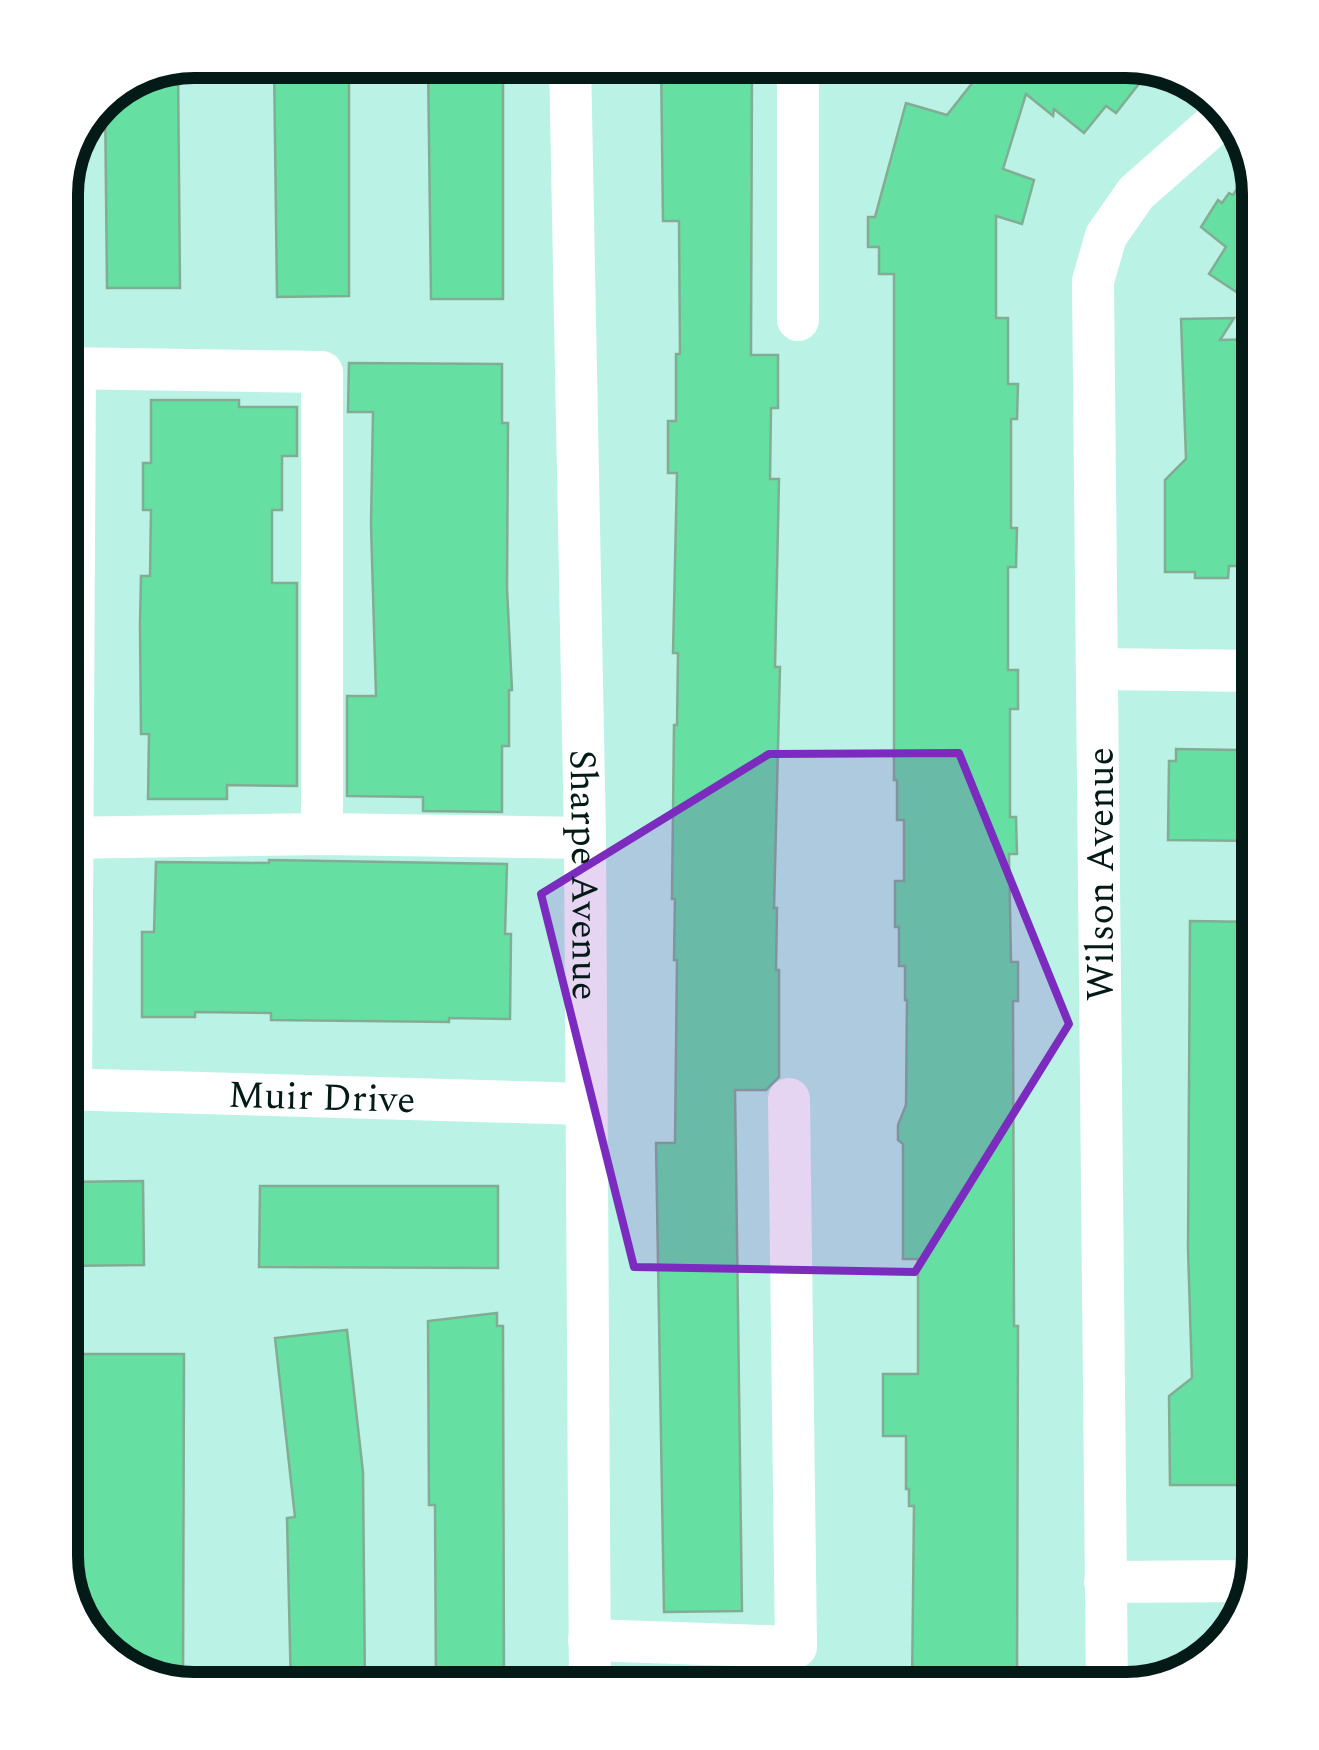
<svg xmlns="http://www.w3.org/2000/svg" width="1319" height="1750" viewBox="0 0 1319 1750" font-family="Spectral,serif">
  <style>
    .building { fill: #65dfa2; stroke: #82ad94; stroke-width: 2.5 }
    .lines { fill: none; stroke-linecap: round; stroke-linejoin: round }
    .minor { stroke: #fff; stroke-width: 42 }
    .marked { fill: #7b2cbf; fill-opacity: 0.2; stroke: #7b2cbf; stroke-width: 8; stroke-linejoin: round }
    .labels { text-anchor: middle; stroke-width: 8; stroke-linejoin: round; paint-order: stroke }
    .street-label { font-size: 38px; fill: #041a16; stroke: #fff }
    .rim { fill: none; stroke: #041a16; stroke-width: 12 }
  </style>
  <rect width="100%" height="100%" fill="#bbf2e6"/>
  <g class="building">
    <polygon points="274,60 349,60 349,296 277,297"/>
    <polygon points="428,60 503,60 503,299 431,299"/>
    <polygon points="661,60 752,60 751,355 778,355 778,408 771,408 770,479 779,479 775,667 780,667 774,908 777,908 776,970 779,970 779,1077 766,1090 735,1090 742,1611 664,1612 656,1143 675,1143 677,960 674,960 675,899 672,899 674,725 677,725 678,653 673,653 677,473 668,473 668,421 676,421 676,354 680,354 679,221 663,221"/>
    <polygon points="985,60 1133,60 1153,66 1116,113 1106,106 1084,133 1054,109 1053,116 1026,94 1003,169 1034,180 1022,224 996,216 996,318 1008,318 1008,384 1018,384 1017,419 1011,419 1011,528 1017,528 1016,567 1008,567 1008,670 1018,670 1018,709 1010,709 1010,817 1016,817 1017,854 1009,854 1011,962 1018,962 1018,1001 1013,1001 1014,1326 1018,1326 1017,1690 912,1690 914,1506 909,1506 909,1489 906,1489 906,1436 883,1436 883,1374 918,1374 918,1259 903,1259 903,1144 898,1140 898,1125 906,1105 907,1000 905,1000 905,966 899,966 899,927 895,927 895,881 904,881 904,820 897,820 897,780 894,780 894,274 879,274 879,247 868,247 868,217 875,217 906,103 947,115 988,63"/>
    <polygon points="178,66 180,288 107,288 105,94"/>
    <polygon points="1251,168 1259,194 1259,279 1247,299 1209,274 1226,247 1201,227 1218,200 1222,203 1229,193 1233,195"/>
    <polygon points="1234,318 1220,340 1259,339 1259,566 1229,566 1228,578 1195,578 1195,572 1165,572 1165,480 1186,459 1181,319"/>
    <polygon points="349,363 502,364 502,423 508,423 507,588 512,690 509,690 509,746 502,746 502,812 423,811 423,797 347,796 347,696 376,696 371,525 373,412 348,412"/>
    <polygon points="151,400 239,400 239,407 297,407 297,456 282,456 282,510 272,510 272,583 297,583 297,786 227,785 227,799 148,799 149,734 141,734 140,624 141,576 150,576 151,510 143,510 143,463 151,463"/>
    <polygon points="1176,749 1238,750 1238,779 1259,779 1259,841 1168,840 1169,761 1176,761"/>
    <polygon points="269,860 507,864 505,934 511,934 510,1019 449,1018 449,1022 271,1020 271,1013 195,1012 195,1017 142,1017 142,932 154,932 156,862 269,863"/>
    <polygon points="1190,921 1259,922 1259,1485 1170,1485 1169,1396 1192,1378 1188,1249"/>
    <polygon points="143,1181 144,1265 60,1266 60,1182"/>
    <polygon points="260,1186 498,1186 498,1268 259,1267"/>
    <polygon points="497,1313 497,1326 503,1326 504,1690 436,1690 435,1505 429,1505 428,1321"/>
    <polygon points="347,1330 363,1472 365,1690 291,1690 287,1518 295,1517 275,1338"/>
    <polygon points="60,1354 184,1354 183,1689 127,1672 82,1630 60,1556"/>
  </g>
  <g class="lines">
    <g class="minor">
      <path id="s1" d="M 570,60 L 585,838 L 590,1690"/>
      <polyline points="798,60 798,320"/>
      <polyline points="60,368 322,372 322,834"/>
      <polyline points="1098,669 1259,671"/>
      <polyline points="60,838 322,834 585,838"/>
      <path id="s2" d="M 60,1089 L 584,1104"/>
      <polyline points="71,1089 75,368"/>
      <polyline points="1105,1582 1252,1581"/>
      <polyline points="589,1640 796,1647 789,1099"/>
      <polyline points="1107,1690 1093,281 1106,236 1136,193 1228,112"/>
    </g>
  </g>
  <path class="marked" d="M 959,753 L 1069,1024 L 915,1272 L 634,1267 L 541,894 L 769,754 Z"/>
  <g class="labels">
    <g class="street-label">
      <text transform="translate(1100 874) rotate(-90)" y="13">Wilson Avenue</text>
      <text dy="13" stroke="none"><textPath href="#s1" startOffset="815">Sharpe Avenue</textPath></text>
      <text dy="13" stroke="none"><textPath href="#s2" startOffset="262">Muir Drive</textPath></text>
    </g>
  </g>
  <path d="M0 0H1319V1750H0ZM194 78H1126A116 116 0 0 1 1242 194V1556A116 116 0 0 1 1126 1672H194A116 116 0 0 1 78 1556V194A116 116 0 0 1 194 78Z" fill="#fff" fill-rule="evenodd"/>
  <path class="rim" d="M194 78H1126A116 116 0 0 1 1242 194V1556A116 116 0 0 1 1126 1672H194A116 116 0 0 1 78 1556V194A116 116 0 0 1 194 78Z"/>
</svg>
